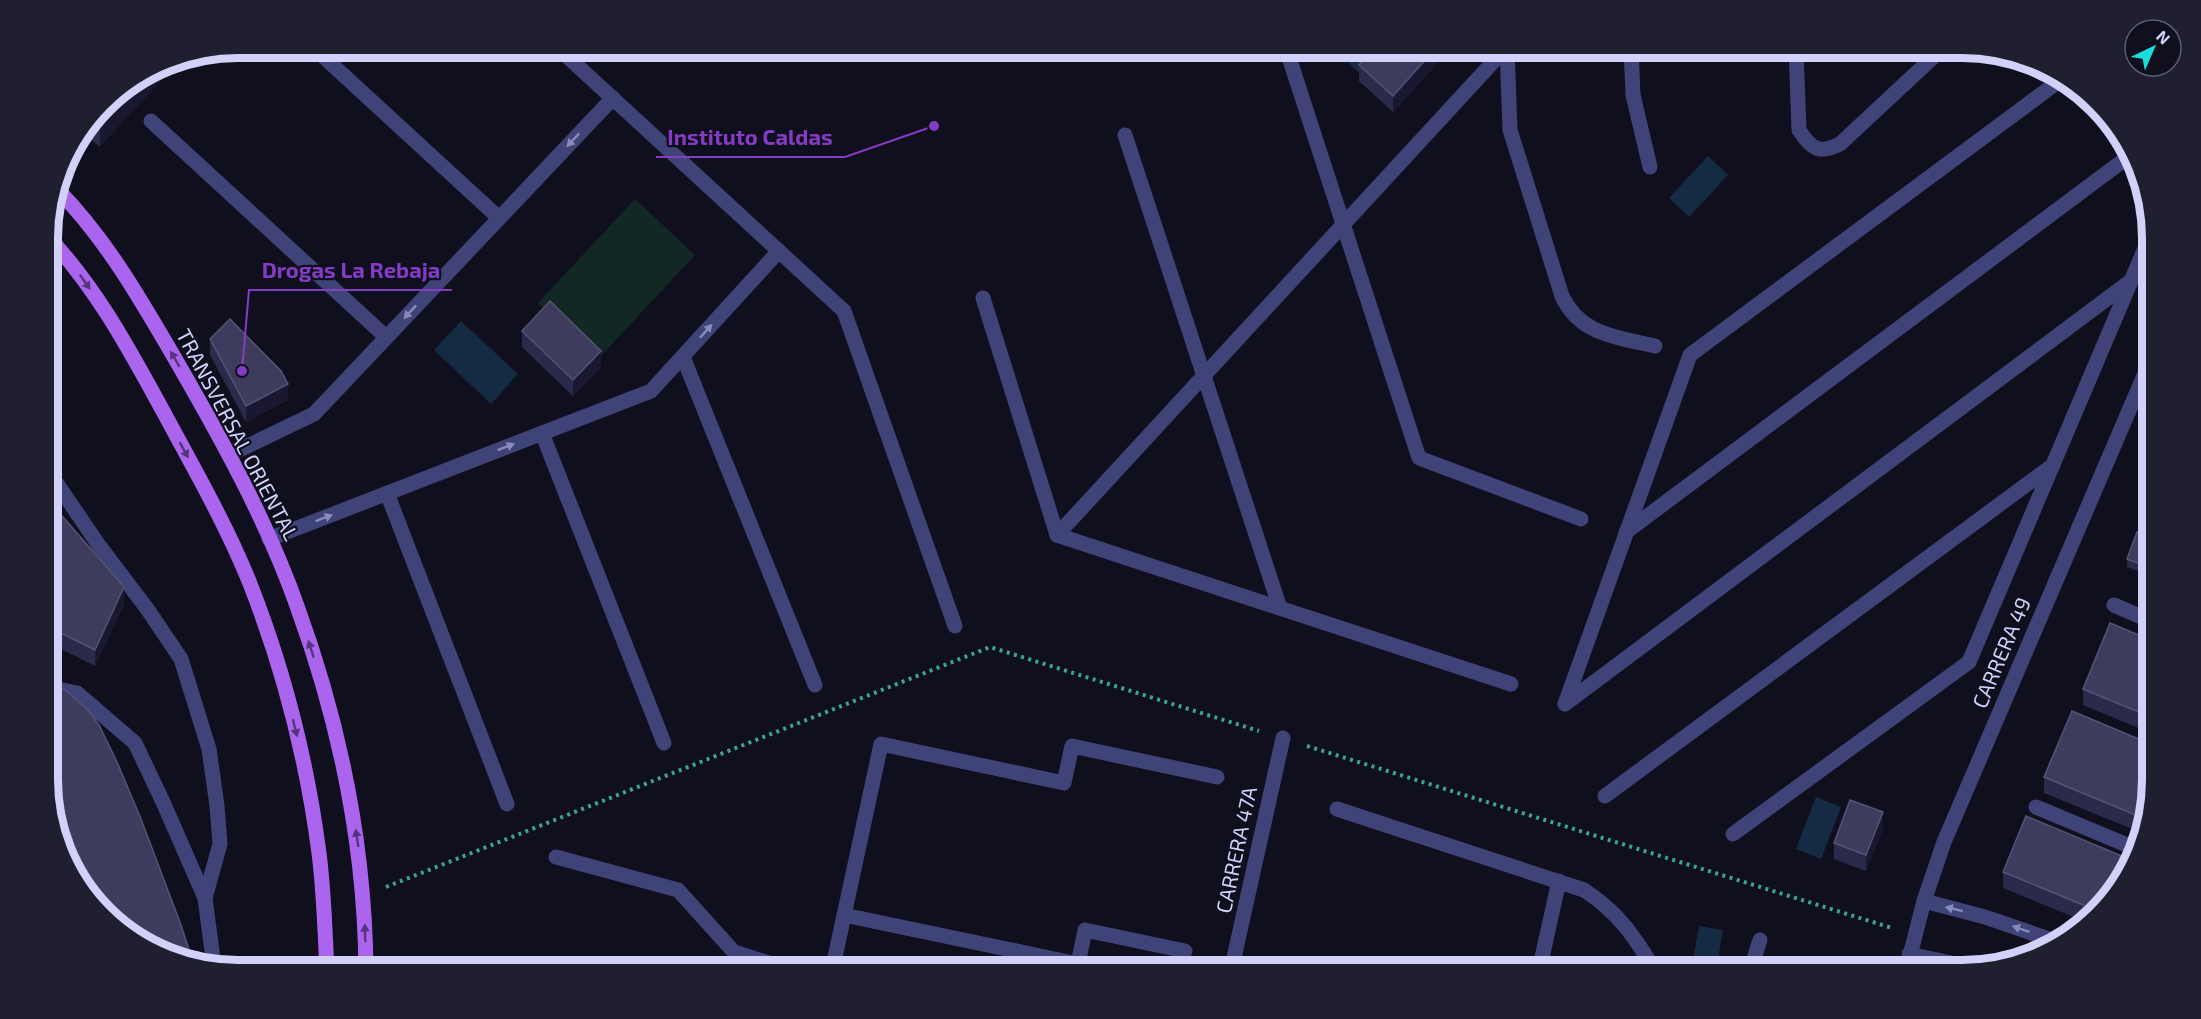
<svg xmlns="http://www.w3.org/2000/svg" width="2201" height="1019" viewBox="0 0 2201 1019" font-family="'Exo 2',sans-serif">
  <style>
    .green { fill: #122825 }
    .water { fill: #142b43 }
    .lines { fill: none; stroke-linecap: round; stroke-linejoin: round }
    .path { stroke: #3ba492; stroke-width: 4; stroke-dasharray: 3 4.5; stroke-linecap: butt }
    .minor { stroke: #3f4378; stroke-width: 15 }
    .major { stroke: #ab64ee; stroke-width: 15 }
    .wall { fill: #2c2a4a }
    .shaded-wall { fill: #1a1731 }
    .building { fill: #3e3c5d; stroke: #555376; stroke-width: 1.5 }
    .oneway { fill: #888ab9 }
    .oneway2 { fill: #56357c }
    .labels { text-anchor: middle; stroke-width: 4.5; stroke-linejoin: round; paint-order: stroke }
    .street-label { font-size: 21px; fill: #d1d1fa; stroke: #100f1e }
    .rim { fill: none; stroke: #d1d1fa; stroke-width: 8 }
    .leader { fill: none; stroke: #843cc5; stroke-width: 2 }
    .callout-dot { fill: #843cc5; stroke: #100f1e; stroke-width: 2 }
    .callout-label { font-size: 22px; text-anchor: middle; font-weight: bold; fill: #843cc5; stroke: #100f1e; stroke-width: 4.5; stroke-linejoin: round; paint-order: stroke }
  </style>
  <rect width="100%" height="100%" fill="#100f1e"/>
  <polygon class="green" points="635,199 695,255 598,359 538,303"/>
  <g class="water">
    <polygon points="1334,48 1380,48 1358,72"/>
    <polygon points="1708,156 1728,175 1689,217 1669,198"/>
    <polygon points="461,321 518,374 491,404 434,350"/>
    <polygon points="1816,797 1841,807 1821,859 1796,849"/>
    <polygon points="1699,926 1723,930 1716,971 1691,971"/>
  </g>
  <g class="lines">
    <g class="path">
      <polyline points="1307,746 1892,928"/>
      <polyline points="386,887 990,647 1259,731"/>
    </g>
    <g class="minor">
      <polyline points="314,48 499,218"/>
      <polyline points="558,48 844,311 955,626"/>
      <polyline points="1286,48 1419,458 1581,519"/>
      <path d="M 1507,48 L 1510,130 L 1562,296 C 1580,335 1617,337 1655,346"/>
      <polyline points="1631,48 1633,95 1650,167"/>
      <path d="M 1796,48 L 1799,130 C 1812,150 1819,154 1840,144 L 1943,48"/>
      <polyline points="151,121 386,337"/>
      <polyline points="1125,135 1280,608"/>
      <polyline points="983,298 1057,535"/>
      <polyline points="683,357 815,685"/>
      <polyline points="542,433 664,743"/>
      <polyline points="229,455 314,414 613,98"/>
      <polyline points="49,472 98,544 148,610 181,659 209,749 217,806 220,844 205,898"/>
      <polyline points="387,493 507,804"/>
      <polyline points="1626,532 2128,157"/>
      <polyline points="1057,535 1506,48"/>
      <polyline points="1057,535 1511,684"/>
      <polyline points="269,539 651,391 779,251"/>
      <polyline points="2114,605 2153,622"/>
      <polyline points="49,687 77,693 135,743 163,802 205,898 214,966"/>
      <polyline points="1565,704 1690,355 2059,81"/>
      <polyline points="1565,704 2132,280"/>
      <polyline points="1605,796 2053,465"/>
      <polyline points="2036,807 2139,850"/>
      <path d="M 1337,809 L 1584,890 C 1618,912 1635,937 1655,971"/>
      <polyline points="1733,834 1969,662 2151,234"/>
      <polyline points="556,857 678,890 734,952 794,971"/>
      <polyline points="1924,901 1985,917 2058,942"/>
      <polyline points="844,915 1078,964 1085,930 1185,951"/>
      <polyline points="1909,954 1980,969"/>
      <polyline points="1273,970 1276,971"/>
      <polyline points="832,971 881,744 1064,783 1072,746 1217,777"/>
      <polyline points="1231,971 1283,738"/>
      <polyline points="1539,971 1559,881"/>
      <polyline points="1750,971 1760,940"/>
      <polyline points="1906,971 1924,901 1944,842 2152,357"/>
    </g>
    <g class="major">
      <path d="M 58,190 C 107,240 142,302 177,362 C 222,440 267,521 297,606 C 340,724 365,846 366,971"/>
      <path d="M 48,237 C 96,287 130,351 163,411 C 193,467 225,522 249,581 C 283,667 307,761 319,853 C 324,892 325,932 327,971"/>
    </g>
  </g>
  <g class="wall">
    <polygon points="1440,48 1440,60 1393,112 1359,81 1359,65"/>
    <polygon points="113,96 100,147 84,133"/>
    <polygon points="522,331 601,367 573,396 522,347"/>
    <polygon points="210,339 288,400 246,422 210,355"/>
    <polygon points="49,501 124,604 95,666 49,643"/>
    <polygon points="2152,537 2151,576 2127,567 2127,559"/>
    <polygon points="2153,641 2153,734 2083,705 2083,689"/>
    <polygon points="2044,777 2153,780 2142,833 2044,793"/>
    <polygon points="50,805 166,956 87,896"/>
    <polygon points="1883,828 1866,871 1834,859 1834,843"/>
    <polygon points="2003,872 2113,897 2086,922 2003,888"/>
  </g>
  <g class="shaded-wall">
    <polygon points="1436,48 1440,48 1440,60 1393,112 1393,96"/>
    <polygon points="180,60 100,147 100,117 129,85 166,62"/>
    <polygon points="601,351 601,367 573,396 573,380"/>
    <polygon points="288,384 288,400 246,422 246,406"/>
    <polygon points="2152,564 2152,572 2151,576 2151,568"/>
    <polygon points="124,587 124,604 95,666 95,650"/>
    <polygon points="1883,812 1883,828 1866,871 1866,855"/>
  </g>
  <g class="building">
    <polygon points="1374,48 1436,48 1393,96 1359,65"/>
    <polygon points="129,85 100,117 98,115 113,96"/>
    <polygon points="550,301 601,351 573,380 522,331"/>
    <polygon points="230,319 281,371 288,384 246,406 210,339"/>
    <polygon points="49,501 124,587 95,650 49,627"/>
    <polygon points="2137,532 2152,537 2152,564 2151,568 2127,559"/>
    <polygon points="2110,623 2153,641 2153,718 2083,689"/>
    <polygon points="63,688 88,710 99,725 117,762 141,819 181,925 193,962 166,956 104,909 84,889 50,805 49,690"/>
    <polygon points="2072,711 2153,745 2153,780 2145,819 2044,777"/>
    <polygon points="1850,800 1883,812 1866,855 1834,843"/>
    <polygon points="2026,816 2134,861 2113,897 2098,911 2003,872"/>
  </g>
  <defs><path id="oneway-solid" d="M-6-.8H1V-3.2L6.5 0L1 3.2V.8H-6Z" transform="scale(1.5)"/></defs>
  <g class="oneway">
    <use href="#oneway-solid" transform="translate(573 140) rotate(133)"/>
    <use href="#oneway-solid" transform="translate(410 312) rotate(133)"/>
    <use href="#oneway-solid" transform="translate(706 331) rotate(-48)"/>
    <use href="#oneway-solid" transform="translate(506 447) rotate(-21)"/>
    <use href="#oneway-solid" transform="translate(324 518) rotate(-21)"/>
    <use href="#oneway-solid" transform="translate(1954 909) rotate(-166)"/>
    <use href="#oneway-solid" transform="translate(2021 929) rotate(-161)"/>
  </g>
  <g class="oneway2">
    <use href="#oneway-solid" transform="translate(85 282) rotate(55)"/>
    <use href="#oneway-solid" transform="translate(175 359) rotate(-120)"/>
    <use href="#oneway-solid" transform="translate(184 450) rotate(61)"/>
    <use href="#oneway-solid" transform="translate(311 649) rotate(-108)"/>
    <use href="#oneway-solid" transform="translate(295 728) rotate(76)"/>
    <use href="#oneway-solid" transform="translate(357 838) rotate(-99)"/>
    <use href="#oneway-solid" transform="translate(365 933) rotate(-92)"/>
  </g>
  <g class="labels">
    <g class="street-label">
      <text transform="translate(237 435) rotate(62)" y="7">TRANSVERSAL ORIENTAL</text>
      <text transform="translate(2002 653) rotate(-67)" y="7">CARRERA 49</text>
      <text transform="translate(1237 850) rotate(-78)" y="7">CARRERA 47A</text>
    </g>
  </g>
  <path d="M0 0H2201V1019H0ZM238 58H1962A180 180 0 0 1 2142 238V780A180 180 0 0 1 1962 960H238A180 180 0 0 1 58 780V238A180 180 0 0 1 238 58Z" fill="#1f1f30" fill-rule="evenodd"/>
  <path class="rim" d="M238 58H1962A180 180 0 0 1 2142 238V780A180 180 0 0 1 1962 960H238A180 180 0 0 1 58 780V238A180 180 0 0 1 238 58Z"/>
  <path class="leader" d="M934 126L845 157H656M242 371L249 290H452"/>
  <g class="callout-dot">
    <circle cx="934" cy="126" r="6"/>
    <circle cx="242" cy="371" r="6"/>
  </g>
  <g class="callout-label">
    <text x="750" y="145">Instituto Caldas</text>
    <text x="351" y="278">Drogas La Rebaja</text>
  </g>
  <g transform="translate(2153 48) rotate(44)"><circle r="28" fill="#100f1e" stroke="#5d5d76" stroke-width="1.5"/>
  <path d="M0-4.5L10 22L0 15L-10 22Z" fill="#19dedc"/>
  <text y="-9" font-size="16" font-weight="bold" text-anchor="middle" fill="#d1d1fa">N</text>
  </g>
</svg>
